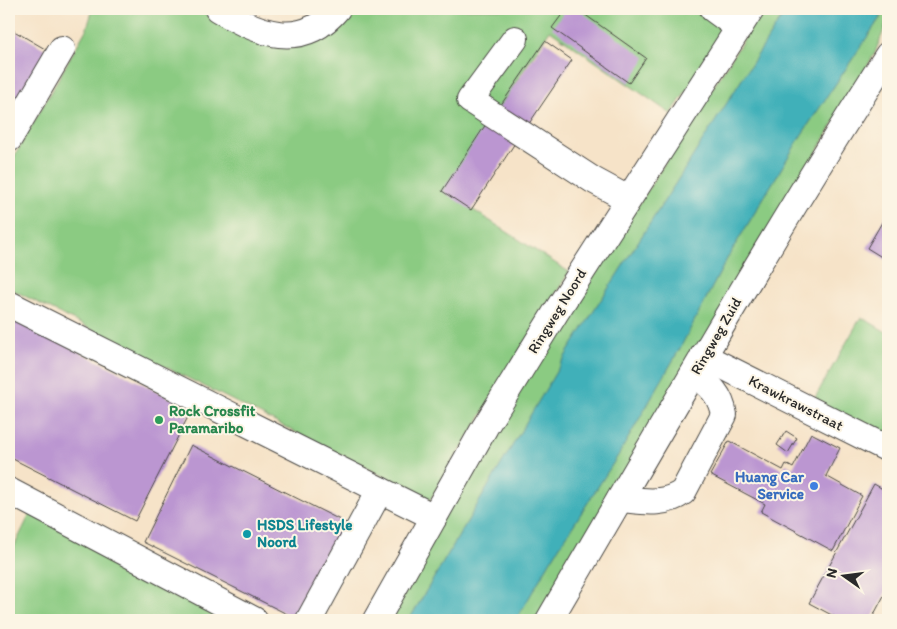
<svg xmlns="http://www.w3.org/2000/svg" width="897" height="629" viewBox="0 0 897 629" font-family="Itim,sans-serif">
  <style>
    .green { fill: #8bcb82; stroke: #5b7b56 }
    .water { fill: #40b0b9; stroke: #366e72 }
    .building { fill: #bb96d1 }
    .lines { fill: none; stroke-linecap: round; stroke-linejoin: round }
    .minor-casing { stroke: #494743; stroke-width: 28 }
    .minor { stroke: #fff; stroke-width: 26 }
    .leisure-dot { fill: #2e9e5b; stroke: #fcf5e5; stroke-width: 2 }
    .shop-dot { fill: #3f7fe0; stroke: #fcf5e5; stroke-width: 2 }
    .culture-dot { fill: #0f9aa8; stroke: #fcf5e5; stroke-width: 2 }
    .labels { text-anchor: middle; stroke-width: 4; stroke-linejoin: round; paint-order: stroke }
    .street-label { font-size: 15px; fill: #2b2b2b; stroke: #fcf5e5 }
    .leisure-label { font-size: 15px; font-weight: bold; fill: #27864d; stroke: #fcf5e5; text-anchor: start }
    .shop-label { font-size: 15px; font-weight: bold; fill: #366cbe; stroke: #fcf5e5; text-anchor: end }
    .culture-label { font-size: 15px; font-weight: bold; fill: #0d838f; stroke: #fcf5e5; text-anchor: start }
  </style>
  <rect width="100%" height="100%" fill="#fcf5e5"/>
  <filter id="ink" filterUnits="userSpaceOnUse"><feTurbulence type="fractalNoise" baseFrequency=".02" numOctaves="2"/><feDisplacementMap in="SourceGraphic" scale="10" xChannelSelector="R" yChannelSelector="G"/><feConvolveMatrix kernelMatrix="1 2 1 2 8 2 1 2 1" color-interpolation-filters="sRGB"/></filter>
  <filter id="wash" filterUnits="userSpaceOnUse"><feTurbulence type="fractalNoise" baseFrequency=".0096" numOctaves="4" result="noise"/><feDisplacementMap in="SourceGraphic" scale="20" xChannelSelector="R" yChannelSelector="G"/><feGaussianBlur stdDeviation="1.12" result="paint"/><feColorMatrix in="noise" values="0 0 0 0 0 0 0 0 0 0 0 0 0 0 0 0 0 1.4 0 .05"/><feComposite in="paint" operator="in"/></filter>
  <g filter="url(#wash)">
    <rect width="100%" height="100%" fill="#f6e3c8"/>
    <g class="green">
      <polygon points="93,9 206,9 247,33 344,9 741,9 671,114 550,30 444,191 569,272 430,500 9,288 9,166 87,28"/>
      <polygon points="763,9 787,9 569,350 409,620 386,620 472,466"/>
      <path d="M 886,9 L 888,9 C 888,25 880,38 875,53 L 542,620 L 516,620 L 551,560 L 619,454 L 679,350 L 728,257 L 802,134 Z"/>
      <polygon points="861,317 888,333 888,439 813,401"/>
      <polygon points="30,514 237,620 9,620 9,557"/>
    </g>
    <polygon class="water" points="787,9 886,9 802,134 728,257 679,350 619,454 551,560 516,620 409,620 569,350"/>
    <g id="blocks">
      <g class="building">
        <polygon points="566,9 577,9 646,58 629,83 552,28"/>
        <polygon points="9,28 52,53 9,129"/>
        <polygon points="545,41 572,60 526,128 498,109"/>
        <polygon points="488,121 517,140 471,210 442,191"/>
        <polygon points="888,212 888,261 867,248"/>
        <polygon points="9,316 192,409 135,521 9,457"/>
        <polygon points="786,431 797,438 788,453 777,445"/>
        <polygon points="811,433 840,448 826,476 862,496 833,551 761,512 765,504 710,475 729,441 783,470 786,464 793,468"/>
        <polygon points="191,445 352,526 299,620 143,542"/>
        <polygon points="874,484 888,492 888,588 871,620 841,620 809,603"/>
      </g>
    </g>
  </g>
  <g filter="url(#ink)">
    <use href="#blocks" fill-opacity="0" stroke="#494743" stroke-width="1"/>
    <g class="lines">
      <g class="minor-casing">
        <g id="minor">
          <path d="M 218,9 C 258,34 302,51 337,9"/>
          <polyline points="713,9 739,28"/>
          <polyline points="515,39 470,100 593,180 628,199"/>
          <polyline points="9,139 62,49"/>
          <polyline points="9,304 434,517"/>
          <polyline points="703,356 888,449"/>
          <polyline points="9,491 254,620"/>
          <path d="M 620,499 C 642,501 664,506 683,492 L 724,415 C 721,395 710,385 694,373"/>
          <polyline points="309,620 380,490"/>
          <polyline points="376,620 485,427 556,312 751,9"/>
          <path d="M 549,620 C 660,431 769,240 888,55"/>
        </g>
      </g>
      <use href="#minor" class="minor"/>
    </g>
  </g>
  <circle class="leisure-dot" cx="159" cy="420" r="5"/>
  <circle class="shop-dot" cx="814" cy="486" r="5"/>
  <circle class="culture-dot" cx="247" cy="534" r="5"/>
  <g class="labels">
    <g class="street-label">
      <text transform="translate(557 311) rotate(-58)" y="5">Ringweg Noord</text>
      <text transform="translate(716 336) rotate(-60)" y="5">Ringweg Zuid</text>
      <text transform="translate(796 403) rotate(27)" y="5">Krawkrawstraat</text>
    </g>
    <g class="leisure-label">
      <text x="169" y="416">Rock Crossfit<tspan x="169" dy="17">Paramaribo</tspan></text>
    </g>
    <g class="shop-label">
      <text x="804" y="482">Huang Car<tspan x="804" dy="17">Service</tspan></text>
    </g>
    <g class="culture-label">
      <text x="257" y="530">HSDS Lifestyle<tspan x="257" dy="17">Noord</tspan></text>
    </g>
  </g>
  <rect width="897" height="629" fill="none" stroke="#fcf5e5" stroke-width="30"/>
  <g transform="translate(844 576) rotate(284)" stroke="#fcf5e5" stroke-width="4" paint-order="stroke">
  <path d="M0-4L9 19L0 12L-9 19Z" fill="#2b2b2b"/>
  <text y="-8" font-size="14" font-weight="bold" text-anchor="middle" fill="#2b2b2b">N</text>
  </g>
</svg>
